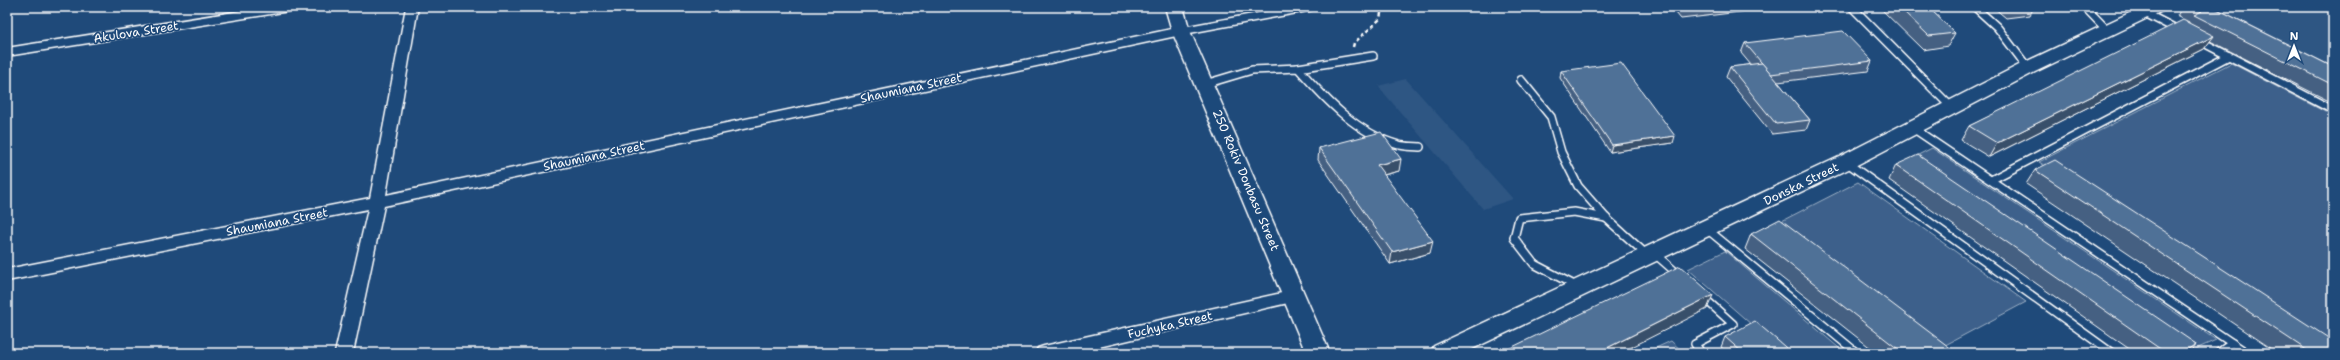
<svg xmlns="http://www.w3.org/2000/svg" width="2340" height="360" viewBox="0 0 2340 360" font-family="'Shantell Sans',sans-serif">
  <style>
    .built { fill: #2e5683 }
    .green { fill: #3c618b; stroke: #9eb0c5 }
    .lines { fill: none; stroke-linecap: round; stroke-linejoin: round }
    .lane-casing { stroke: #fff; stroke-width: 10 }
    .street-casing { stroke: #fff; stroke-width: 3 }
    .secondary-casing { stroke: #fff; stroke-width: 3 }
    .path { stroke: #fff; stroke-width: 2.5; stroke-dasharray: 4 3; stroke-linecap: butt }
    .lane { stroke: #1f4a7a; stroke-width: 7 }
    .street { fill: #1f4a7a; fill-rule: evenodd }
    .secondary { fill: #1f4a7a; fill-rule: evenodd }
    .wall { fill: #456182; stroke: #fff }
    .shaded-wall { fill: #384f6a; stroke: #fff }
    .building { fill: #507197; stroke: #fff }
    .labels { text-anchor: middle; stroke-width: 3.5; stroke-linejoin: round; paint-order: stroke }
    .street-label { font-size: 12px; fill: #fff; stroke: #1f4a7a }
  </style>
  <rect width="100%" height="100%" fill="#1f4a7a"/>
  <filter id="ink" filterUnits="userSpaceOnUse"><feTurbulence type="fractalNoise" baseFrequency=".025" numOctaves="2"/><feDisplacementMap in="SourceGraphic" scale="8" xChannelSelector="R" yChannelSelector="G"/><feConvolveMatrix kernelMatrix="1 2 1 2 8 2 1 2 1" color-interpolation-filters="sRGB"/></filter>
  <g filter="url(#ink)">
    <g class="built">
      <polygon points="2212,7 2330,7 2333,9 2333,68"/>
      <polygon points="1406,79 1513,199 1483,209 1378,86"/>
    </g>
    <g class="green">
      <polygon points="2231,63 2333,116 2333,350 2039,162"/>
      <polygon points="1932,148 2216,340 2187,353 1906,161"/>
      <polygon points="1858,182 2026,302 1936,350 1768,228"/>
      <polygon points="1725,251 1845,353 1784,353 1688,269"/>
      <polygon points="1671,341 1684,353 1645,353"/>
    </g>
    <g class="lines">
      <g class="lane-casing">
        <g id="lane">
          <polyline points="1852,7 1952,108"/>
          <polyline points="1975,7 1997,27 2028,68"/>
          <polyline points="2085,7 2107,30"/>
          <polyline points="2145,13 2178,30"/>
          <polyline points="1181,31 1310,7"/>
          <polyline points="2200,41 2333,110"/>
          <polyline points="1298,68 1373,56"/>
          <polyline points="1521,80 1551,117 1561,152 1578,186 1606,218 1647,255"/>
          <path d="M 1205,84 L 1252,70 L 1298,68 C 1325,99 1357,134 1399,145 C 1406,147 1413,146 1420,147"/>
          <polyline points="1913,128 2232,343 2218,353"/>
          <polyline points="1846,162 2112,353"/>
          <polyline points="1991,180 2229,56"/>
          <polyline points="1707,229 1857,353"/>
          <polyline points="1655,254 1679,275"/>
          <polyline points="1578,287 1534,264 1514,238 1519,218 1574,212 1606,218"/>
          <polyline points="2232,343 2247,353"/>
          <polyline points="1701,353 1695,344 1733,324 1703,297"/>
        </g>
      </g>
      <g class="street-casing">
        <g id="street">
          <polygon points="265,7 295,7 289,11 7,56 7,48"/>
          <polygon points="406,7 418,7 386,195 1181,27 1188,31 1181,35 384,206 353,353 335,353 368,209 7,281 7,269 370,198"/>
          <polygon points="1295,290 1301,292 1303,296 1301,300 1073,353 1035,353 1038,348 1044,346"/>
        </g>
      </g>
      <g class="secondary-casing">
        <g id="secondary">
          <polygon points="1165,7 1183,7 1190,31 1330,353 1306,353 1172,31"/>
          <polygon points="2142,7 2165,7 2162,11 2035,72 1853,167 1464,353 1430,353 1434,346 1839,157 2021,64"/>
        </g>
      </g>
      <polyline class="path" points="1353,47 1354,43 1380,19 1382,7"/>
      <use href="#lane" class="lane"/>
      <use href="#street" class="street"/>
      <use href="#secondary" class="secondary"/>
    </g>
    <g class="wall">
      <polygon points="1671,7 1749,7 1748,11 1681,19"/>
      <polygon points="1879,7 1928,7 1955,33 1948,46 1923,50"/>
      <polygon points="1993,7 2034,7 2030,15 2006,18"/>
      <polygon points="2182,7 2219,7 2217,9 2333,67 2333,103 2210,41 2204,49 1989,157 1961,140 1969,126 2189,23 2189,22 2177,16"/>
      <polygon points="1745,43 1872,61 1868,71 1778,82 1810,120 1806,130 1772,134 1726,77 1730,67 1751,65 1741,53"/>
      <polygon points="1561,71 1673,143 1610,152 1560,78"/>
      <polygon points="1319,148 1399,171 1384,175 1430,253 1390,264 1318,160"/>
      <polygon points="1896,165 2196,344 2189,353 2135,353 1889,180"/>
      <polygon points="2035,170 2333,353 2277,353 2026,184"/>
      <polygon points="1751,234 1957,353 1877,353 1745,249"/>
      <polygon points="1725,337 1792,353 1728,353 1721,347"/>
    </g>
    <g class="shaded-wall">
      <polygon points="1240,7 1261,7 1240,10"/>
      <polygon points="2214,36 2204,49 1989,157 1997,143"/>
      <polygon points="1675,136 1673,143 1610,152 1612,145"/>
      <polygon points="1401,159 1399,171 1375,177 1377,165"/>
      <polygon points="1433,241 1430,253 1390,264 1392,252"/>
      <polygon points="1713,295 1707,309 1620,353 1597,353"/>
      <polygon points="2196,344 2189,353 2182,353"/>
    </g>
    <g class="building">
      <polygon points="1682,7 1702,7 1684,9"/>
      <polygon points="1899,7 1928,7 1955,33 1929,36"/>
      <polygon points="2193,7 2218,7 2215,8 2333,67 2333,85 2194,15 2202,11"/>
      <polygon points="2183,20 2214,36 1997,143 1969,126"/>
      <polygon points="1843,31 1872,61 1771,74 1745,43"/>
      <polygon points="1621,63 1675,136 1612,145 1561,71"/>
      <polygon points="1762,63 1810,120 1776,124 1730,67"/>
      <polygon points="1381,132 1401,159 1377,165 1433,241 1392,252 1319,148"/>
      <polygon points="1918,155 2196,344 2182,353 2166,353 1896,165"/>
      <polygon points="2055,160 2333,341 2333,353 2311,353 2035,170"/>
      <polygon points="1780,219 1957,353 1903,353 1751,234"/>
      <polygon points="1680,266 1713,295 1597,353 1500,353"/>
      <polygon points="1755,321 1792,353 1743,353 1725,337"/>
    </g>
  </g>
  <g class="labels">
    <g class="street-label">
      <text transform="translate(136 32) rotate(-9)" y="4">Akulova Street</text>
      <text transform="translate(911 88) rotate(-12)" y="4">Shaumiana Street</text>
      <text transform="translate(594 156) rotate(-12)" y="4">Shaumiana Street</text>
      <text transform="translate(1246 180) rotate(67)" y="4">250 Rokiv Donbasu Street</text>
      <text transform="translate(1801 184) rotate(-26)" y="4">Donska Street</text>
      <text transform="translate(277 222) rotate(-11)" y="4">Shaumiana Street</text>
      <text transform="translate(1170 325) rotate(-13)" y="4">Fuchyka Street</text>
    </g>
  </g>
  <rect width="2340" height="360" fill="none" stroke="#1f4a7a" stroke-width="24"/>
  <rect x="12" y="12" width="2316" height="336" fill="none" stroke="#fff" stroke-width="1.5" filter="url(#ink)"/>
  <g transform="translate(2294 46)" stroke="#1f4a7a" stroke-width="3" paint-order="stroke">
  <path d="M0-3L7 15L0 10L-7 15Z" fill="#ffffff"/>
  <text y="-6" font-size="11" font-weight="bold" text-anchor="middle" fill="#ffffff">N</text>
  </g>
</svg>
